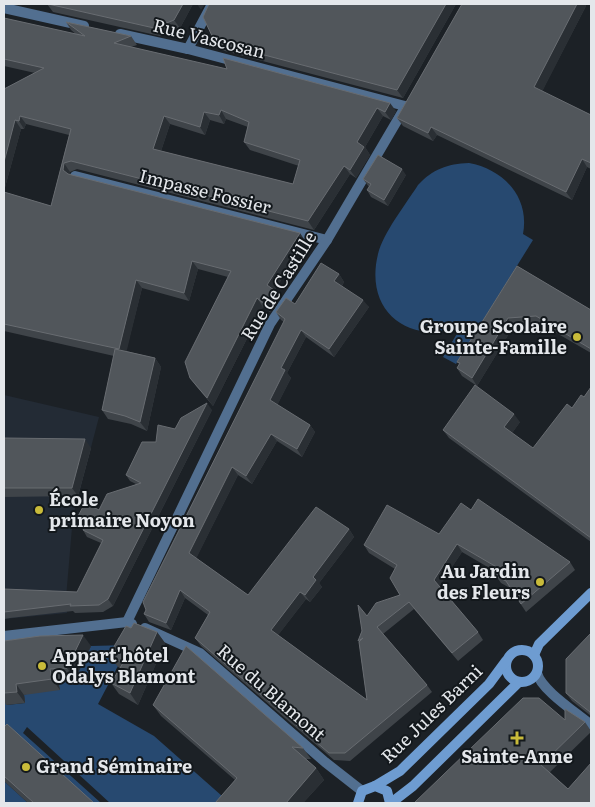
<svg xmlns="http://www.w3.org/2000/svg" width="595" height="807" viewBox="0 0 595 807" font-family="Literata,serif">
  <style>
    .built { fill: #232b35 }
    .green { fill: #274970 }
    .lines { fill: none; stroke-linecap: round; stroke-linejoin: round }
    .street { stroke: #526f90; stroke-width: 10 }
    .secondary { stroke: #6e9cd1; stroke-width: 10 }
    .wall { fill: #3f4449; fill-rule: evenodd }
    .shaded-wall { fill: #2a2f34 }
    .building { fill: #51565b; stroke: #686c71; fill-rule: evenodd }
    .poi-dot { fill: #c9bb3a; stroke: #13181c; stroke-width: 2 }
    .labels { text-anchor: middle; stroke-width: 4; stroke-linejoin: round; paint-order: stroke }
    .street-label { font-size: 18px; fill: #e4e7eb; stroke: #13181c }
    .poi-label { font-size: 18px; font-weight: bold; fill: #e4e7eb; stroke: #13181c; text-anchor: start }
  </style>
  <rect width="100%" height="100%" fill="#1c2126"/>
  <polygon class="built" points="4,395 99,417 73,516 66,598 67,613 4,619"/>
  <g class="green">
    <path d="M 469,163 C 503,169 530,197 523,234 L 533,240 L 456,364 L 443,357 L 461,327 C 408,345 364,311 378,254 C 383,233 406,204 418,185 C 433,169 447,164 469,163 Z"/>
    <polygon points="129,645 98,704 154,736 222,796 216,803 110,803 27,727 23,733 101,803 89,803 4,754 4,699 7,705 25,703 24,695 58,680 75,679 91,646"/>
    <polygon points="4,781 28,803 4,803"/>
  </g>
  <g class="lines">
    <g class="street">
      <polyline points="4,8 84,26"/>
      <polyline points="120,34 188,49 405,106"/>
      <polyline points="188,49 212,4"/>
      <polyline points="75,176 327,240"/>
      <polyline points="127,622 270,324 327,240 404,109"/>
      <polyline points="145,628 200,653 325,762 362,791"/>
      <polyline points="4,636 127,622 132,624"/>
      <path d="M 537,673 C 541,690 577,713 591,725"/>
    </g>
    <g class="secondary">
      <circle cx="522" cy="666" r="16"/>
      <polyline points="534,655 539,644 591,593"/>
      <polyline points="375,786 400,771 489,684 506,661"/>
      <polyline points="358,803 362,791 375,786 387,791 390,803"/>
      <polyline points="391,803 413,786 519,682"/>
    </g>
  </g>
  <g class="wall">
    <polygon points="47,4 193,4 180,28 160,36 53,12"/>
    <polygon points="456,4 403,98 221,50 215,42"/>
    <polygon points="462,4 584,4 586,6 542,91 591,115 591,169 587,167 572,200 437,135 433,141 403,126 397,118"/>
    <path d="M 4,18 L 77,35 L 71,30 L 66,22 L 131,36 L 137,45 L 131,47 L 396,111 L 391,120 L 383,116 L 365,147 L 370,155 L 356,178 L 350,174 L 314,230 L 77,169 L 70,172 L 69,175 L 306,242 L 274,291 L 279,298 L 270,312 L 263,307 L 213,406 L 196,386 L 190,378 L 228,277 L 198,269 L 189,301 L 142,288 L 126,351 L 155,358 L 161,367 L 147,431 L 131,424 L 108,419 L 102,410 L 114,356 L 4,331 L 4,192 L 51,206 L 69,135 L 26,124 L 24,129 L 21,129 L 4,191 L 4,89 L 35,73 L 4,66 ZM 226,119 L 248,127 L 244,142 L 250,150 L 299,166 L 293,184 L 161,151 L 170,124 L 205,135 L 210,120 L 224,124 Z"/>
    <polygon points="406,175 388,206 371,197 367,190 369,187 363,179"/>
    <polygon points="517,266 591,310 591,353 541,324 513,327 477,386 462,376 457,368 459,364 457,362"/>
    <polygon points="339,274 344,282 342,286 369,307 334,357 306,337 287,373 291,378 277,405 310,425 315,432 302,457 277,441 252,484 238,475 196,558 248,595 349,529 354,537 319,583 322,587 310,602 306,599 278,635 367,700 359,642 358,641 367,616 400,595 395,569 369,553 364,545 439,534 471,510 570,562 575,570 526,612 510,588 501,583 496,576 498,573 462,552 439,586 478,632 483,640 458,661 414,609 383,634 427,685 432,692 350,761 334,760 201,646 195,638 208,615 185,598 171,630 149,622 144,614 284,322 281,320 276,312 295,304"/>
    <polygon points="591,387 591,542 449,438 443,430 520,422 512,433 533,448 572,408 584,397"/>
    <polygon points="212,410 113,606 103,612 75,613 73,611 10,618 4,619 4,589 77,592 101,543 87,537 83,530 84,528 81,527 76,520 99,510 136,484 130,481 126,475 156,442 175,429"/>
    <polygon points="4,438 91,448 78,496 4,497"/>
    <polygon points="131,628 157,632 165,643 138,705 119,694 111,683 120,668 117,666 109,655"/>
    <polygon points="591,633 591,716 572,701 566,693"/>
    <polygon points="4,641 91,646 75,679 58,680 60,690 24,695 25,703 6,705 4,701"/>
    <polygon points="153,705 303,748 311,759 305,759 316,768 324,780 303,803 215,803 235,780 161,716"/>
    <polygon points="565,720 585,722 591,731 591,732 550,772 568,789 591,803 414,803"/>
    <polygon points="4,727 94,803 28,803 4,781"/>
  </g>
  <g class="shaded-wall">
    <polygon points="183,4 193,4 180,28 174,20"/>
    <polygon points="197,4 205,4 201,10"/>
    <polygon points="446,4 456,4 403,98 397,90"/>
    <polygon points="577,4 584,4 586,6 540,96 534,87"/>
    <polygon points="390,103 396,111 391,120 385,112"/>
    <polygon points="377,108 383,116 365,147 370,155 356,178 350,170 357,142"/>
    <polygon points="221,110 226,119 224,124 219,115"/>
    <polygon points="204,112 210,120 205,135 200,127"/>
    <polygon points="20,116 26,124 24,129 19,121"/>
    <polygon points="164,116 170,124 159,157 153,149"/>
    <polygon points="15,120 21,129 4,191 4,162"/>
    <polygon points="431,127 437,135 433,141 428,133"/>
    <polygon points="582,159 587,167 572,200 566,192"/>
    <polygon points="64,163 70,172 69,178 63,170"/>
    <polygon points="344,166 350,174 314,230 308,221"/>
    <polygon points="402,169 406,175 388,206 384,200"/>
    <polygon points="300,233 306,242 274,291 279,298 270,312 264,304 267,285"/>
    <polygon points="192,261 198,269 189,301 184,293"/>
    <polygon points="339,274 344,282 340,289 334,281"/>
    <polygon points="136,280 142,288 125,358 119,350"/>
    <polygon points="257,298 263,307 213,406 207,398"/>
    <polygon points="363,300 369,307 334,357 329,349"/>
    <polygon points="508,318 513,327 477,386 472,378"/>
    <polygon points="301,330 306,337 287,373 291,378 276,408 270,400 281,368"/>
    <polygon points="155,358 161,367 147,431 140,422"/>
    <polygon points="207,403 212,410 113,606 108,599"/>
    <polygon points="514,414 520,422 510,436 504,427"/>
    <polygon points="310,425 315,432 302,457 297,449"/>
    <polygon points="271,434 277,441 252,484 246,476"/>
    <polygon points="85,439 91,448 78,496 72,488"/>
    <polygon points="232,467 238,475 195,561 189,553"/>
    <polygon points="349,529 354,537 319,583 322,587 310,602 305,595 313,577"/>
    <polygon points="457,544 462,552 439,587 434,580"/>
    <polygon points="180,590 185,598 171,630 166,623"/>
    <polygon points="300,592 306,599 276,638 271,630"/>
    <polygon points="157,632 165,643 138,705 130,693"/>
    <polygon points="83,635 91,646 75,679 67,668"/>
    <polygon points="50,669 58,680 60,690 52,679"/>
    <polygon points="16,684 24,695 25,703 17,692"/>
    <polygon points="316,768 324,780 303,803 286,803"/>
  </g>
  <g class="building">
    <polygon points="48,4 183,4 174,20 154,28"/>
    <polygon points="209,4 446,4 397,90 215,42 203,17"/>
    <polygon points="462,4 577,4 534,87 591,115 591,163 582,159 566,192 431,127 428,133 397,118"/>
    <path d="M 4,18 L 85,36 L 66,22 L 131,36 L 114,43 L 227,69 L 223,58 L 390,103 L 385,112 L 377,108 L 357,142 L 364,147 L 350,170 L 344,166 L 308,221 L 71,161 L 64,163 L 63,170 L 68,174 L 300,233 L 267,285 L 274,290 L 264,304 L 257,298 L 207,398 L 190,378 L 185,362 L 231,271 L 192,261 L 184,293 L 136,280 L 119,349 L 4,324 L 4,192 L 51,206 L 71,129 L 20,116 L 19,121 L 15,120 L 4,162 L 4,89 L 44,68 L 4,59 ZM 221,110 L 249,122 L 244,142 L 300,160 L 293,184 L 153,149 L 164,116 L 200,127 L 204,112 L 219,115 Z"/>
    <polygon points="378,155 402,169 384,200 367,190 371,184 363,179"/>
    <polygon points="321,263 339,274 334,281 363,300 329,349 301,330 281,368 285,370 270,400 310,425 297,449 271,434 246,476 232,467 189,553 248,595 316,507 349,529 313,577 316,580 305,595 300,592 271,630 367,700 359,642 363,638 358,641 362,631 358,605 367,616 376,603 400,595 390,578 397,565 364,545 387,505 439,534 461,503 471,510 478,499 570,562 521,604 506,581 496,576 500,569 457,544 434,580 478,632 452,653 409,602 377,627 427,685 345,753 329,753 195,638 210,612 180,590 166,623 144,614 146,610 143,602 285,319 276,312 286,298 295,304"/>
    <polygon points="517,266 591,310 591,349 536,316 508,318 472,378 457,368 460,363 457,362"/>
    <polygon points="115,349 155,358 140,422 125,416 102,410"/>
    <polygon points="475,385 514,414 504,427 533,448 567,404 572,408 581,395 584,397 591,387 591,538 443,430"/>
    <polygon points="207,403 108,599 99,605 70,606 71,604 4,612 4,589 77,592 103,540 83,530 86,524 76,520 85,503 99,510 107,494 141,483 126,475 142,442 156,442 158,425 175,429 181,418"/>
    <polygon points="4,438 85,439 72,488 4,488"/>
    <polygon points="134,623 157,632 130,693 111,683 123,663 109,655 126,626 131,628"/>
    <polygon points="591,633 591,716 590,712 566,693 566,659"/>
    <polygon points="83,635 67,668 50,669 52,679 16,684 17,692 4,693 4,641 40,636"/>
    <polygon points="186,646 303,748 292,747 316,768 286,803 215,803 237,778 153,705"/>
    <polygon points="523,698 539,698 565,720 565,709 585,722 541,765 568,789 591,763 591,803 414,803"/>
    <polygon points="7,724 94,803 34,803 4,776 4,727"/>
  </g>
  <g class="poi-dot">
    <circle cx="577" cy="337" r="5"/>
    <circle cx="39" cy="510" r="5"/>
    <circle cx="540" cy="582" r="5"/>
    <circle cx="42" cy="666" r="5"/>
    <path d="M514.5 730.5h5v5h5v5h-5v5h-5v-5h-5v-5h5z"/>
    <circle cx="26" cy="767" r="5"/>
  </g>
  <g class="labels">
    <g class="street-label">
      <text transform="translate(209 39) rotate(14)" y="6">Rue Vascosan</text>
      <text transform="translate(205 192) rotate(14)" y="6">Impasse Fossier</text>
      <text transform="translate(279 286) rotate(-58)" y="6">Rue de Castille</text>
      <text transform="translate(271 693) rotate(41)" y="6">Rue du Blamont</text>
      <text transform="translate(432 714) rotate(-44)" y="6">Rue Jules Barni</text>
    </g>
    <g class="poi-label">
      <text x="567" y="333" text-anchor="end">Groupe Scolaire<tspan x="567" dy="21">Sainte-Famille</tspan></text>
      <text x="49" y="506">École<tspan x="49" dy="21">primaire Noyon</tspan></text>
      <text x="530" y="578" text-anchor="end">Au Jardin<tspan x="530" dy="21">des Fleurs</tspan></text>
      <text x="52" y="662">Appart'hôtel<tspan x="52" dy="21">Odalys Blamont</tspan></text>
      <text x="517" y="763" text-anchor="middle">Sainte-Anne</text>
      <text x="36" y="773">Grand Séminaire</text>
    </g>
  </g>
  <rect width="595" height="807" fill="none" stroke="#e4e7eb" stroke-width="10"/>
</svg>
